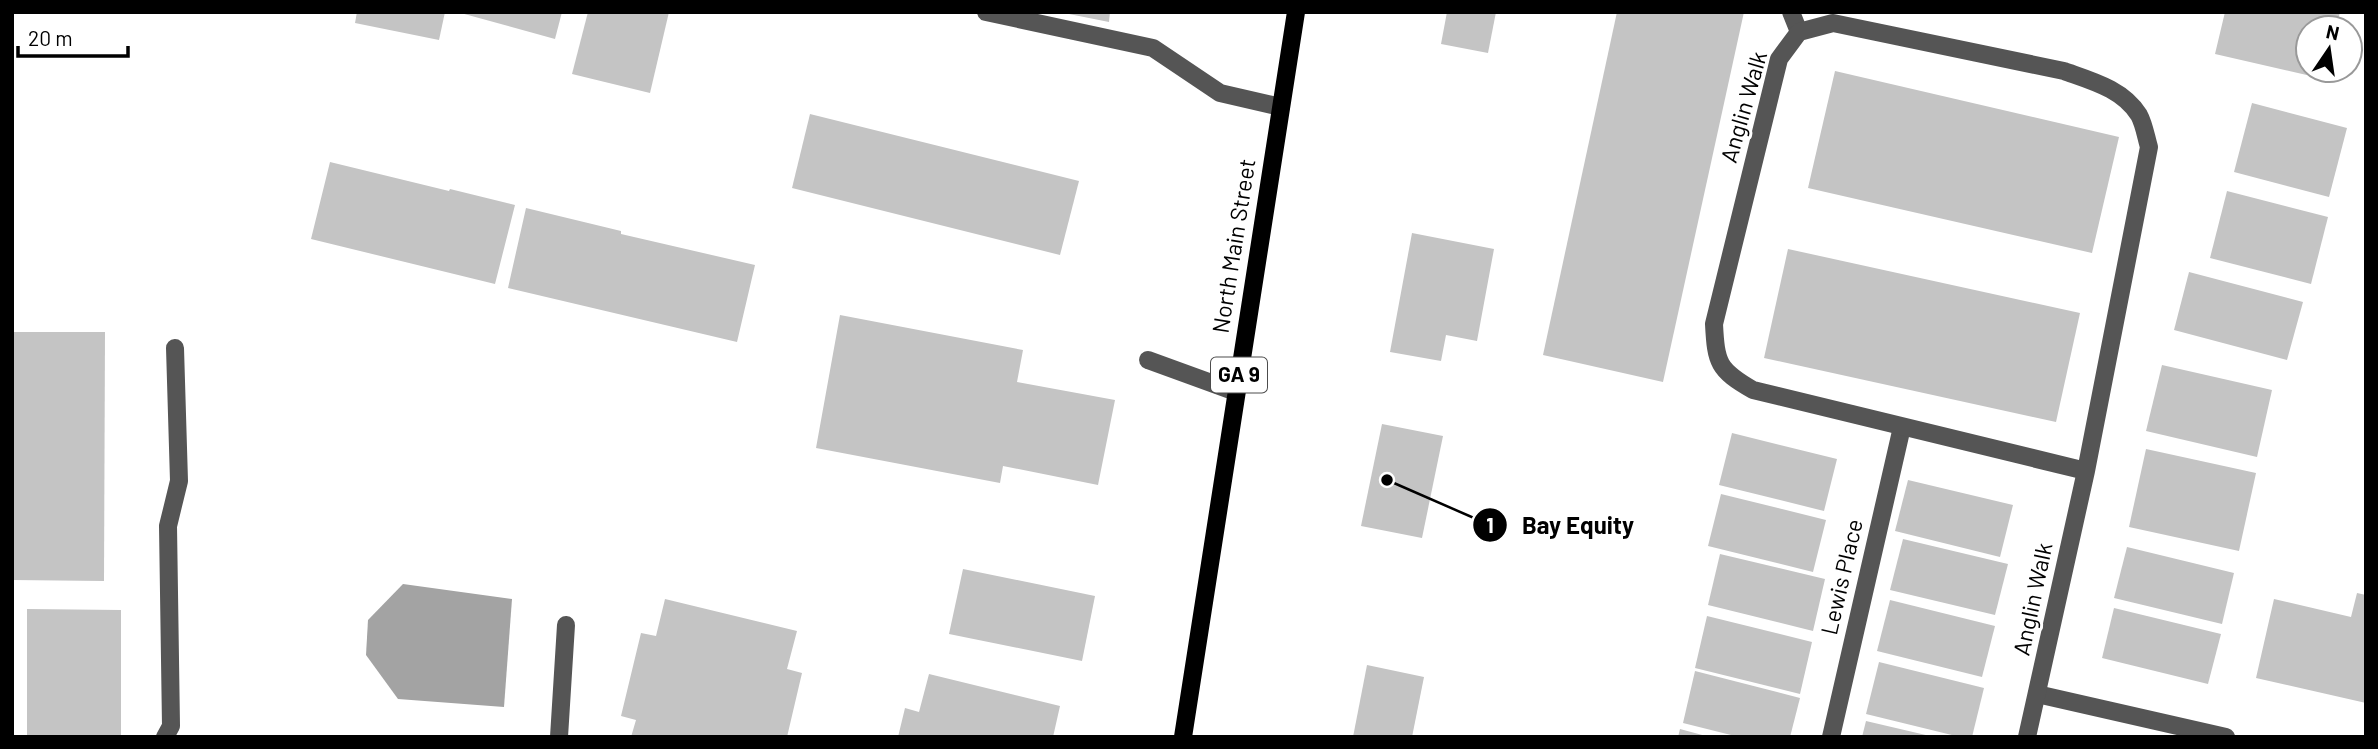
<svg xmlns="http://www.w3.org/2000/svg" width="2378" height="749" viewBox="0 0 2378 749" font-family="Barlow,sans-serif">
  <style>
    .water { fill: #a3a3a3 }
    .building { fill: #c4c4c4 }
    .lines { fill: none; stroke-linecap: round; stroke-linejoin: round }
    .minor { stroke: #555; stroke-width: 18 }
    .major { stroke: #000; stroke-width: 18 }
    .labels { text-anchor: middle; stroke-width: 6; stroke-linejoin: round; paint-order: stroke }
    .shield { fill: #fff; stroke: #4c4c4c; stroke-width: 2 }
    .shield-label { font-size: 21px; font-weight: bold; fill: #000 }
    .street-label { font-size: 23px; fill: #000; stroke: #fff }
    .leader { fill: none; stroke: #000; stroke-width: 2.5 }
    .callout-dot { fill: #000; stroke: #fff; stroke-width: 2.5 }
    .mark-label { font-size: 21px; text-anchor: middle; font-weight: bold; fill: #fff }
    .callout-label { font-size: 24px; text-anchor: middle; font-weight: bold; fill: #000; stroke: #fff; stroke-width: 6; stroke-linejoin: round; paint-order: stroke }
  </style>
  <rect width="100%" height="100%" fill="#fff"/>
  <polygon class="water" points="403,584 512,599 504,707 398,699 366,655 368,620"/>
  <g class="building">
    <polygon points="357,12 445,12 439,40 355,23"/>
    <polygon points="457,12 562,12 555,39"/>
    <polygon points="588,12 669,12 650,93 572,74"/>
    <polygon points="1059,12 1110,12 1109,22"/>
    <polygon points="1447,12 1496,12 1488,53 1441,44"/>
    <polygon points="1617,12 1744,12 1663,382 1543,355"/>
    <polygon points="2225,12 2340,12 2336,28 2308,28 2308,70 2327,70 2324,79 2215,54"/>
    <polygon points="1835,71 2119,137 2092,253 1808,188"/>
    <polygon points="2252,103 2347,128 2329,197 2234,172"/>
    <polygon points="810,114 1079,181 1060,255 792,188"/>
    <polygon points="330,162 449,191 450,189 515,205 495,284 311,239"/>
    <polygon points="2227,191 2328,217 2311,284 2210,258"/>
    <polygon points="526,208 621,231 621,234 755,265 737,342 508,288"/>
    <polygon points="1412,233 1494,249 1477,341 1446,335 1441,361 1390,352"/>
    <polygon points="1788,249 2080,313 2056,422 1764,358"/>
    <polygon points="2189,272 2303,302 2287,360 2174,330"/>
    <polygon points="840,315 1023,350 1017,382 1115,400 1098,485 1003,466 1000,483 816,448"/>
    <polygon points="12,332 105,332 104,581 12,580"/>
    <polygon points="2162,365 2272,390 2257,457 2146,431"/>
    <polygon points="1382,424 1443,436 1422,538 1361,526"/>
    <polygon points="1732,433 1837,459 1824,511 1719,485"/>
    <polygon points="2146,449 2256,473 2239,551 2129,527"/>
    <polygon points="1908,480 2013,505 2000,557 1895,531"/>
    <polygon points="1721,494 1826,520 1813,572 1708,546"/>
    <polygon points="1903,539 2008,564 1995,615 1890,590"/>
    <polygon points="2127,547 2234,573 2222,624 2114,598"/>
    <polygon points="1720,554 1825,579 1813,631 1708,605"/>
    <polygon points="963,569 1095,596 1082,661 949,634"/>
    <polygon points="2357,593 2366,595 2366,703 2256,678 2274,599 2351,617"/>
    <polygon points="665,599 797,631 787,669 802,673 787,737 631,737 636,720 621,716 641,633 656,636"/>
    <polygon points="1890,600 1995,626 1982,677 1877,651"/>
    <polygon points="2114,608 2221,634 2208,684 2102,658"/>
    <polygon points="27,609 121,610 121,737 27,737"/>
    <polygon points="1707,616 1812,642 1800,694 1695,668"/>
    <polygon points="1879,662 1984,688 1972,737 1960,737 1866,714"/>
    <polygon points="1367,665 1424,677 1412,737 1353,737"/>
    <polygon points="1695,671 1800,698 1790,737 1739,737 1683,723"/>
    <polygon points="929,674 1060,706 1053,737 898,737 905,708 919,712"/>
    <polygon points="1866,721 1930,736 1930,737 1862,737"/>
    <polygon points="1680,729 1706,736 1706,737 1678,737"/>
  </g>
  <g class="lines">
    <g class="minor">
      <polyline points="986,12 1153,48 1220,93 1281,107"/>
      <polyline points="1791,12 1799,32"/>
      <polyline points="1148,360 1236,392"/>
      <polyline points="2037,694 2226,737"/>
      <polyline points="165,737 171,726 168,526 179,481 175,348"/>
      <polyline points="559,737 566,625"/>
      <polyline points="1831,737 1902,427"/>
      <path d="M 2027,737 L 2086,471 L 2149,147 C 2146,137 2144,124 2139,115 C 2123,89 2092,81 2064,71 L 1833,23 L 1799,32 L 1779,59 L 1714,324 C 1716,363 1718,370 1753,390 L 2086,471"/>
    </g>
    <polyline class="major" points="1183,737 1296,12"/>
  </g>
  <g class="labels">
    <rect class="shield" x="1211" y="357.5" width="56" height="35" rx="5"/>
    <g class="shield-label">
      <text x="1239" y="382">GA 9</text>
    </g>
    <g class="street-label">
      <text transform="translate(1744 107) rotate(-74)" y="8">Anglin Walk</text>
      <text transform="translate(1234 246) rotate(-81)" y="8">North Main Street</text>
      <text transform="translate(1842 577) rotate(-77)" y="8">Lewis Place</text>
      <text transform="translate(2033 599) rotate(-78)" y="8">Anglin Walk</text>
    </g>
  </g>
  <path class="leader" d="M1387 480L1490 525"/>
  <g class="callout-dot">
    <circle cx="1387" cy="480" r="7"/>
    <circle cx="1490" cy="525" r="18"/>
  </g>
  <g class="mark-label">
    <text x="1490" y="533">1</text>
  </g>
  <g class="callout-label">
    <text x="1578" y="534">Bay Equity</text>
  </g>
  <rect width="2378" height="749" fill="none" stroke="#000000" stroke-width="28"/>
  <g transform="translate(2329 49) rotate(13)"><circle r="33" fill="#ffffff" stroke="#999999" stroke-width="2"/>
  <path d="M0-5L12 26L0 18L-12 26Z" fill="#000000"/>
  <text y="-10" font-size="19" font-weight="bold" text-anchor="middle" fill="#000000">N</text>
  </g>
  <path d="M18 46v10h110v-10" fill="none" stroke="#000000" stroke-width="3.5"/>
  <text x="28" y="46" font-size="21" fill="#000000" stroke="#ffffff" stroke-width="5" paint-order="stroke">20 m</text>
</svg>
